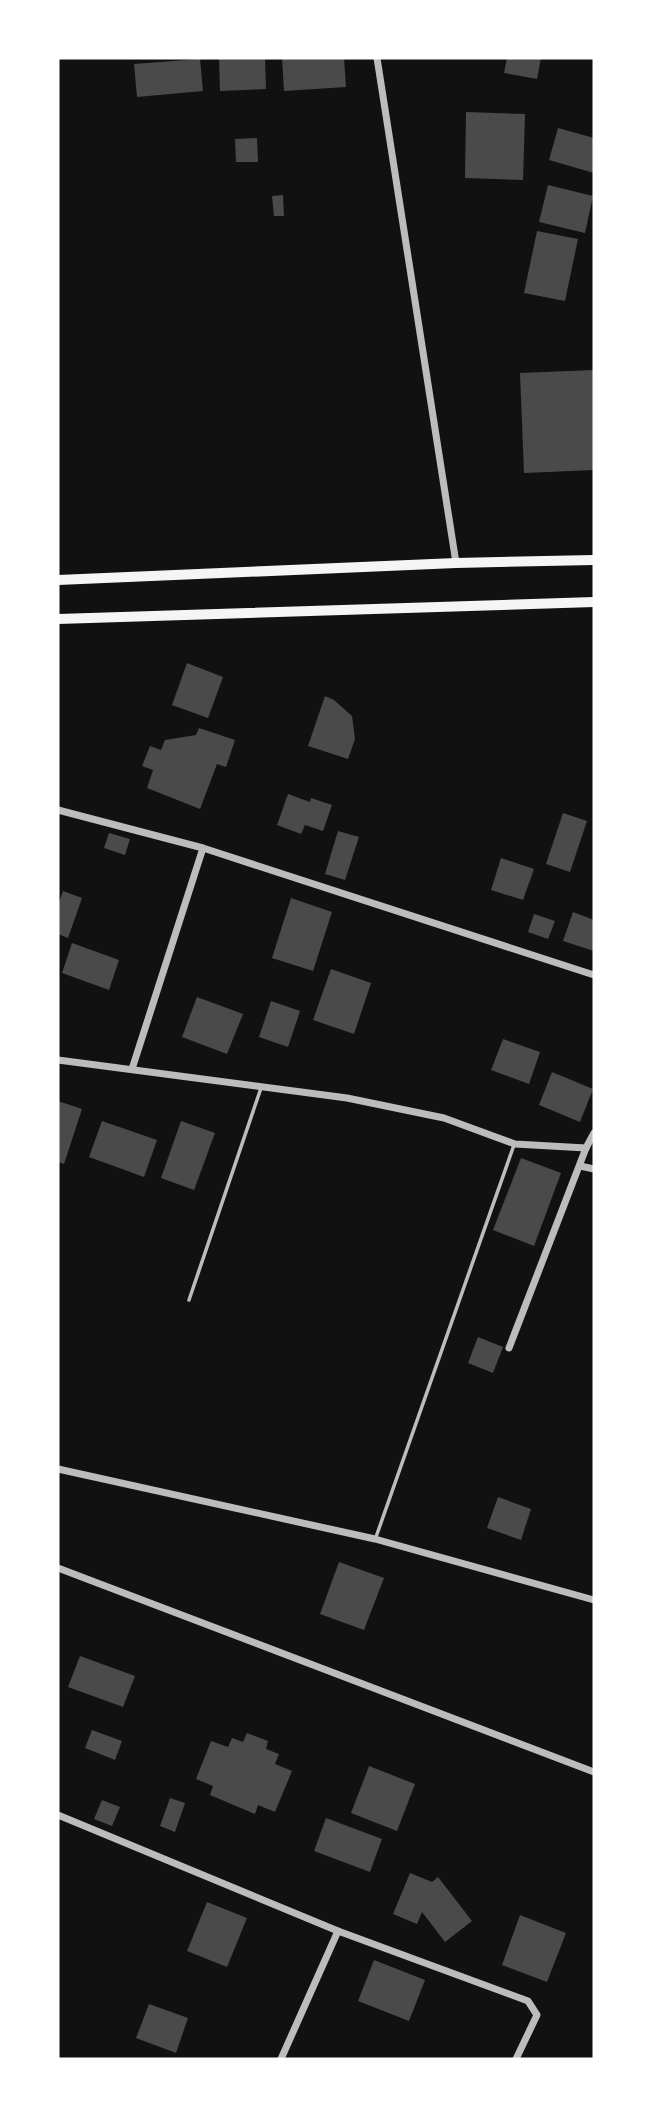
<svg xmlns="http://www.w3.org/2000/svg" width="652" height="2117" viewBox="0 0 652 2117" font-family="Inter,sans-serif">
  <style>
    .building { fill: #4a4a4a }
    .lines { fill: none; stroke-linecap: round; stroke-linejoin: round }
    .service { stroke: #bcbcbc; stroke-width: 3.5 }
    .minor { stroke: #bcbcbc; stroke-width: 7 }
    .trunk { stroke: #f5f5f5; stroke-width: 10 }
  </style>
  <rect width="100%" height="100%" fill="#111"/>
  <g class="building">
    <polygon points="219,58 265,58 266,89 220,91"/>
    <polygon points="282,58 344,58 346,87 284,91"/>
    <polygon points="507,58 541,58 537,79 504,73"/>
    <polygon points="200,59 203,91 137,97 134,64"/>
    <polygon points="466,112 525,114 523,180 465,178"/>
    <polygon points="558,128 594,138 594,173 549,160"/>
    <polygon points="257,138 258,162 236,162 235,139"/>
    <polygon points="548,185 593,196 585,233 539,222"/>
    <polygon points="283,195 284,216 274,216 272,196"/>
    <polygon points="537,231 578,239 565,301 524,293"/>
    <polygon points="594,370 594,470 524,473 520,373"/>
    <polygon points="187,663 223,677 208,718 172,705"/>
    <polygon points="325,696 334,700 352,716 355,739 348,759 308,746"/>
    <polygon points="199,728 235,740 226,767 217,764 200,809 147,788 153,770 142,766 150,746 161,750 165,740 196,735"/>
    <polygon points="288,794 310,802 311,798 332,805 323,831 305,825 301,834 277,825"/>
    <polygon points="563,813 587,821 570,872 546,864"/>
    <polygon points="338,831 359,837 345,880 325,874"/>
    <polygon points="109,833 130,839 125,855 104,848"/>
    <polygon points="501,858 534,869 523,900 491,890"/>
    <polygon points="63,891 82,898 68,938 58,934 58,905"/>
    <polygon points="291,898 332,912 313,971 272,958"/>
    <polygon points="573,912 594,920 594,951 563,941"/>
    <polygon points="534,914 555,921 548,939 528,932"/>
    <polygon points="72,943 119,960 109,990 62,973"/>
    <polygon points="331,969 371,983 354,1034 313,1020"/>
    <polygon points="197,997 243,1014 227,1054 182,1037"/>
    <polygon points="271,1001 300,1011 288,1047 259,1037"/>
    <polygon points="503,1039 540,1052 529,1084 491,1070"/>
    <polygon points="552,1072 593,1089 580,1122 539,1105"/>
    <polygon points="58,1101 82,1109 64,1164 58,1162"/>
    <polygon points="102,1121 157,1140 144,1177 89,1157"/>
    <polygon points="181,1121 215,1133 194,1190 161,1178"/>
    <polygon points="521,1158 561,1173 534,1246 493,1230"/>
    <polygon points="478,1337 503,1347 493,1373 468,1363"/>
    <polygon points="498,1497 531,1509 521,1540 487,1528"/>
    <polygon points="339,1562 384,1578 364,1630 320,1614"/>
    <polygon points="80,1656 135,1676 123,1707 68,1687"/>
    <polygon points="92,1730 122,1741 115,1760 85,1748"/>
    <polygon points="247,1733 268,1741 266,1749 279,1754 275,1764 292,1771 275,1812 258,1805 255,1814 210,1795 213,1786 196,1779 211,1741 228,1747 232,1738 243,1742"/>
    <polygon points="369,1766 415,1784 397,1831 351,1813"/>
    <polygon points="170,1798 185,1803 175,1832 160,1826"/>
    <polygon points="102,1800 120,1807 112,1826 94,1819"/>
    <polygon points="326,1818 382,1839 370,1872 314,1851"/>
    <polygon points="410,1873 432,1882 438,1877 472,1921 445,1942 422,1912 417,1924 393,1914"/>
    <polygon points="207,1902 247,1918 227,1967 187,1951"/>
    <polygon points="520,1915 566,1933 547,1982 502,1965"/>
    <polygon points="374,1960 425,1980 409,2021 358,2001"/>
    <polygon points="149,2004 188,2018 176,2053 136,2038"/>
  </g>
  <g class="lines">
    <g class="service">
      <polyline points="189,1300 261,1088"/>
      <polyline points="376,1537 514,1145"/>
    </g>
    <g class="minor">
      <polyline points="377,58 456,563"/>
      <polyline points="58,810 203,848 594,975"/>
      <polyline points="58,1060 347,1098 444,1118 515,1144 586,1148"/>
      <polyline points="132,1069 203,848"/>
      <polyline points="580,1166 594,1169"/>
      <polyline points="509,1348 586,1148 594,1133"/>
      <polyline points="58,1469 375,1539 594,1600"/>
      <polyline points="58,1568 594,1772"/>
      <polyline points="58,1815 338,1931 528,2001 537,2015 516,2059"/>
      <polyline points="281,2059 338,1931"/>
    </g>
    <g class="trunk">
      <polyline points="58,580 456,563 594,560"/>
      <polyline points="58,619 594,602"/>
    </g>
  </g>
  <rect width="652" height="2117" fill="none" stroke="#ffffff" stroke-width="119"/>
</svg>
